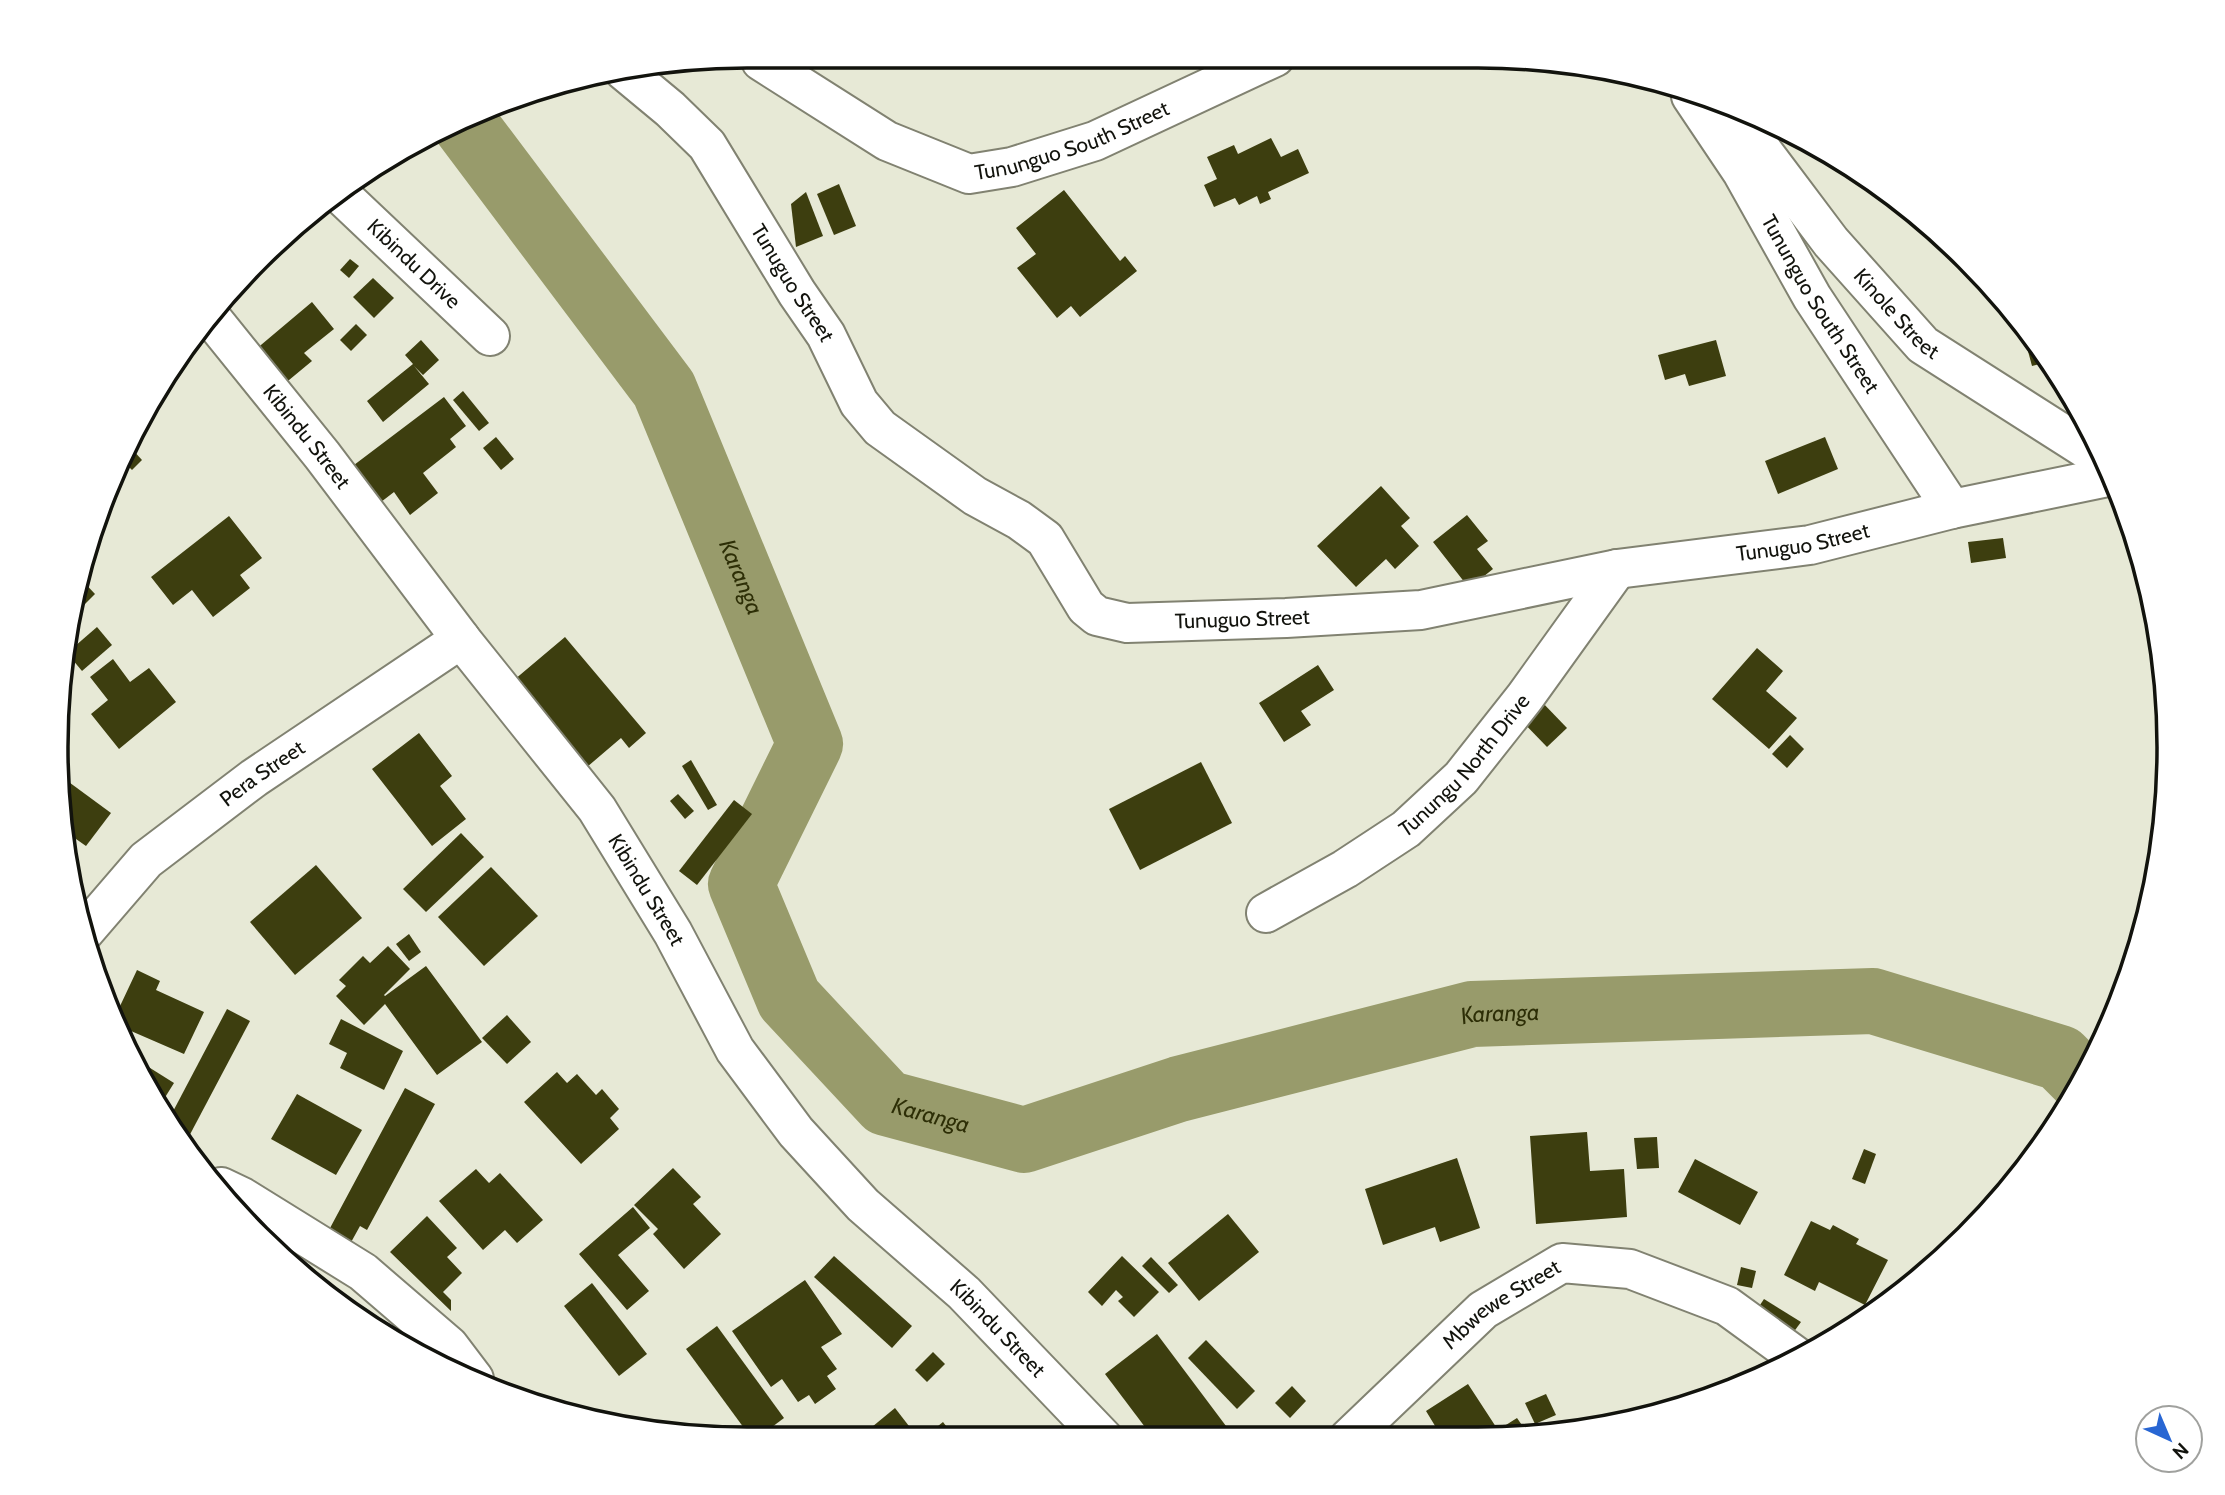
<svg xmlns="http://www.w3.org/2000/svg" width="2225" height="1495" viewBox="0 0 2225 1495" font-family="Cabin,sans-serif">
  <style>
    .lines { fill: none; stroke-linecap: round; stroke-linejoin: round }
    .river { stroke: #989b6b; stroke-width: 66 }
    .building { fill: #3d3e0f }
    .minor-casing { stroke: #818271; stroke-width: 42 }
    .minor { stroke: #fff; stroke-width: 38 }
    .labels { text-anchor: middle; stroke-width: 7; stroke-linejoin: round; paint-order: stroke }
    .street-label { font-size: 21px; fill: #12130d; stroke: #fff }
    .water-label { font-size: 23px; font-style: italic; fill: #2d2e06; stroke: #fff }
    .rim { fill: none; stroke: #12130d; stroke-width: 3.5 }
  </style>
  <rect width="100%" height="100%" fill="#e7e9d6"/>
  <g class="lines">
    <path class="river" id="s1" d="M 464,123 L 664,389 L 810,744 L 741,884 L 789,999 L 886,1103 L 1024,1140 L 1179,1089 L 1472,1014 L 1873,1001 L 2060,1058 L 2081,1079"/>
  </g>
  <g class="building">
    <polygon points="1271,138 1281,157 1298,149 1309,173 1268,192 1271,199 1260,204 1257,196 1239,205 1235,198 1214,207 1204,185 1217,179 1207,157 1234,145 1238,154"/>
    <polygon points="839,184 856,226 834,235 817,194"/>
    <polygon points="1064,190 1120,261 1125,256 1137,271 1080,317 1071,306 1057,318 1017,268 1036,254 1016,228"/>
    <polygon points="806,192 823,236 796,247 791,204"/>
    <polygon points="350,259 359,266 349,278 340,270"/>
    <polygon points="373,278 394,298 374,318 353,297"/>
    <polygon points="312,302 334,329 304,353 312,361 283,385 255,350"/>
    <polygon points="356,324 367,335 351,351 340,340"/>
    <polygon points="2021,325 2051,361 2032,366"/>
    <polygon points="421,340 439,360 423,375 414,366 429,384 383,422 367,401 413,364 405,355"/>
    <polygon points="1716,340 1726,376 1689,386 1685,374 1665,380 1658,355"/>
    <polygon points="463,391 489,423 479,431 453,400"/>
    <polygon points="444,397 466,426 450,439 456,447 423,473 438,493 410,515 394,492 381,502 354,465"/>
    <polygon points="496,437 514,459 501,470 483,448"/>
    <polygon points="1825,437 1838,469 1778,494 1765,461"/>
    <polygon points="131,448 142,460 132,470 122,460"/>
    <polygon points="1381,486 1410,518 1401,526 1419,546 1395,569 1386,559 1356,587 1317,546"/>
    <polygon points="1467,515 1488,541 1477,549 1493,569 1469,588 1433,542"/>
    <polygon points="229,516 262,558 240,575 250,588 213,617 192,590 173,605 151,577"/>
    <polygon points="2003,538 2006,558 1971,563 1968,542"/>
    <polygon points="81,579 95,594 83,606 75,598 77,582"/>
    <polygon points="97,627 112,645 82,671 67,653"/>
    <polygon points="565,637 646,733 629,748 621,738 587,767 514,680"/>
    <polygon points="1757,648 1783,671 1766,691 1797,718 1769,749 1712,699"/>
    <polygon points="113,659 130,682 149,668 176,702 119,749 91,714 108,700 90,677"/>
    <polygon points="1318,665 1334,690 1301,711 1311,725 1284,742 1259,703"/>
    <polygon points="1540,700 1567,728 1547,747 1520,719"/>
    <polygon points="419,733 452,776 440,786 466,819 432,846 372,769"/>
    <polygon points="1790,735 1804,749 1787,768 1772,754"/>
    <polygon points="691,760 717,805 708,810 682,766"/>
    <polygon points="1201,762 1232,823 1140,870 1109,809"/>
    <polygon points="62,777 111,813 86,846 66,832"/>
    <polygon points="678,794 694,811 685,819 670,801"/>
    <polygon points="734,800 752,814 697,885 679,871"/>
    <polygon points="461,833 484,857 426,912 403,889"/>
    <polygon points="316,865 362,918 295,975 250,922"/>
    <polygon points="491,867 538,916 484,966 438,917"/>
    <polygon points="409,934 421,952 409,961 396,944"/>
    <polygon points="388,946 410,969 384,995 385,996 426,966 482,1042 437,1075 385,1004 364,1025 336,996 346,986 339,980 363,956 370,963"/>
    <polygon points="137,970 160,981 156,990 204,1012 184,1054 131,1031 128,1038 120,1035 113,1021"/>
    <polygon points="227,1009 250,1021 186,1142 169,1119"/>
    <polygon points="507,1015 531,1042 507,1064 482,1038"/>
    <polygon points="341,1019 403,1051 384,1090 340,1068 347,1053 329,1044"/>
    <polygon points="131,1056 174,1083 159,1107 148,1093"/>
    <polygon points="557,1072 567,1083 577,1074 596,1095 602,1089 619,1109 610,1118 619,1129 581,1164 524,1102"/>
    <polygon points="405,1088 435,1104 367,1230 360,1226 344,1255 322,1243"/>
    <polygon points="297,1094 362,1130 336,1175 271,1139"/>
    <polygon points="1587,1132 1590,1171 1624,1169 1627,1217 1536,1224 1530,1136"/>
    <polygon points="1657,1137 1659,1168 1637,1169 1634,1138"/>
    <polygon points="1864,1149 1876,1154 1865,1184 1852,1179"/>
    <polygon points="1457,1158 1480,1228 1440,1242 1435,1227 1383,1245 1365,1189"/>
    <polygon points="1695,1159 1758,1192 1740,1225 1678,1192"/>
    <polygon points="673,1168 701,1197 693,1204 721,1234 684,1269 653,1234 658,1229 634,1205"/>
    <polygon points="476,1169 489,1183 500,1173 543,1220 517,1243 505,1230 483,1250 439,1201"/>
    <polygon points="633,1207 650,1228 618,1255 649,1291 627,1310 579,1254"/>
    <polygon points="1228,1214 1259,1252 1199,1301 1168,1263"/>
    <polygon points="427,1216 457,1248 447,1257 462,1273 443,1292 451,1300 451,1311 390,1252"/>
    <polygon points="1811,1221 1830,1230 1833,1225 1859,1239 1856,1244 1888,1260 1865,1305 1819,1282 1815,1291 1784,1275"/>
    <polygon points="834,1256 912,1326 892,1348 814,1277"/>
    <polygon points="1122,1256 1159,1292 1134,1317 1118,1301 1123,1297 1116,1290 1102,1306 1088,1292"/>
    <polygon points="1151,1257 1178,1285 1169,1293 1142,1266"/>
    <polygon points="1741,1267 1756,1271 1752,1288 1737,1285"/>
    <polygon points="805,1280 842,1334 821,1347 837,1369 827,1376 836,1389 815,1404 809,1395 798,1402 782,1379 771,1387 732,1331"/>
    <polygon points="592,1283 647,1354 619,1376 564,1306"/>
    <polygon points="1764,1299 1801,1322 1790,1337 1754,1314"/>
    <polygon points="717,1326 784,1418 756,1439 752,1439 686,1349"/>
    <polygon points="1157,1334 1229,1430 1217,1439 1154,1439 1105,1374"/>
    <polygon points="1206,1340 1255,1391 1237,1409 1188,1358"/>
    <polygon points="933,1352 945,1364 927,1382 915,1370"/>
    <polygon points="1468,1384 1498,1430 1517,1418 1528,1434 1477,1439 1443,1439 1426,1411"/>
    <polygon points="1292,1386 1306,1401 1290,1418 1275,1403"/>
    <polygon points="1546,1394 1556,1415 1535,1424 1525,1403"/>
    <polygon points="895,1408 919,1439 863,1439 861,1436"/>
    <polygon points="943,1422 956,1439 922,1439"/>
    <polygon points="793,1427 805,1439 782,1439"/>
    <polygon points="1029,1427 1039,1439 1015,1439"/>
  </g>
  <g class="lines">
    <g class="minor-casing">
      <g id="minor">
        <path id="s2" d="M 761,61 L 887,141 L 969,174 L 1012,167 L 1095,141 L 1275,57"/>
        <path id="s3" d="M 623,70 L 670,109 L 707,145 L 797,293 L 826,335 L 859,403 L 880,428 L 975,496 L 1019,520 L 1045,539 L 1086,607 L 1097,616 L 1127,623 L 1286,618 L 1421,610 L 1617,569 L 1810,545 L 1952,509 L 2113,476"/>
        <path id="s4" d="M 1691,96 L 1742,172 L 1812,297 L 1952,509"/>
        <path id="s5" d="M 1739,112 L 1746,129 L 1831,242 L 1923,345 L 2105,461"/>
        <path id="s6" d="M 339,193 L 490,336"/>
        <path id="s7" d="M 209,315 L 322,455 L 461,639 L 597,809 L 673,933 L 735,1050 L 796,1132 L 863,1205 L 964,1293 L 1104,1439"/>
        <path id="s8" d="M 1266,913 L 1345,869 L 1406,829 L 1461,778 L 1525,697 L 1617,569"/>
        <path id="s9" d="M 84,932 L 146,860 L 254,778 L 461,639"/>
        <polyline points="221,1187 242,1197 363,1272 449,1346 474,1379"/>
        <path id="s10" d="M 1348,1439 L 1483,1310 L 1562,1263 L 1630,1269 L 1727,1306 L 1797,1357"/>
      </g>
    </g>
    <use href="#minor" class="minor"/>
  </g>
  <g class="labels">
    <g class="street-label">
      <text dy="7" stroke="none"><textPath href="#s2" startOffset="346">Tununguo South Street</textPath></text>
      <text dy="7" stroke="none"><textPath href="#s6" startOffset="103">Kibindu Drive</textPath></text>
      <text dy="7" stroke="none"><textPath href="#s3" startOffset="275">Tunuguo Street</textPath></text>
      <text dy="7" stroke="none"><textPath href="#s4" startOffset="245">Tununguo South Street</textPath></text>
      <text dy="7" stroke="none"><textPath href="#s5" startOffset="257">Kinole Street</textPath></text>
      <text dy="7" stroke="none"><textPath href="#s7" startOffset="156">Kibindu Street</textPath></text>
      <text dy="7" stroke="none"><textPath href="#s3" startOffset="1451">Tunuguo Street</textPath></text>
      <text dy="7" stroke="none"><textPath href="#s3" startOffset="884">Tunuguo Street</textPath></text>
      <text dy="7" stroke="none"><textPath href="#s8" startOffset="250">Tunungu North Drive</textPath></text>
      <text dy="7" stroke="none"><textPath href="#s9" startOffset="240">Pera Street</textPath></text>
      <text dy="7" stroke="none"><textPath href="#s7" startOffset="723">Kibindu Street</textPath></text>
      <text dy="7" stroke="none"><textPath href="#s10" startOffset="205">Mbwewe Street</textPath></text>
      <text dy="7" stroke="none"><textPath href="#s7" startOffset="1290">Kibindu Street</textPath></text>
    </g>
    <g class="water-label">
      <text dy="8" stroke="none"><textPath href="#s1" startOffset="536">Karanga</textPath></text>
      <text dy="8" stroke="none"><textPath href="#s1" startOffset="1776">Karanga</textPath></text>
      <text dy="8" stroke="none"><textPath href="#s1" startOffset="1186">Karanga</textPath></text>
    </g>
  </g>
  <path d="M0 0H2225V1495H0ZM747 68H1478A679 679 0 0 1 2157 747V748A679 679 0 0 1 1478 1427H747A679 679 0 0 1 68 748V747A679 679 0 0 1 747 68Z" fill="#fff" fill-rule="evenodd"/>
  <path class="rim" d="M747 68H1478A679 679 0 0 1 2157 747V748A679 679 0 0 1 1478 1427H747A679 679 0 0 1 68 748V747A679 679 0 0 1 747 68Z"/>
  <g transform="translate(2169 1439) rotate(136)"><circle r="33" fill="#ffffff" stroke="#a0a19e" stroke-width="2"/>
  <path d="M0-5L12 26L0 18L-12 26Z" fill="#2866d3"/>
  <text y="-10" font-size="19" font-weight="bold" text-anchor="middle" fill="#12130d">N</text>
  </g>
</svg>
